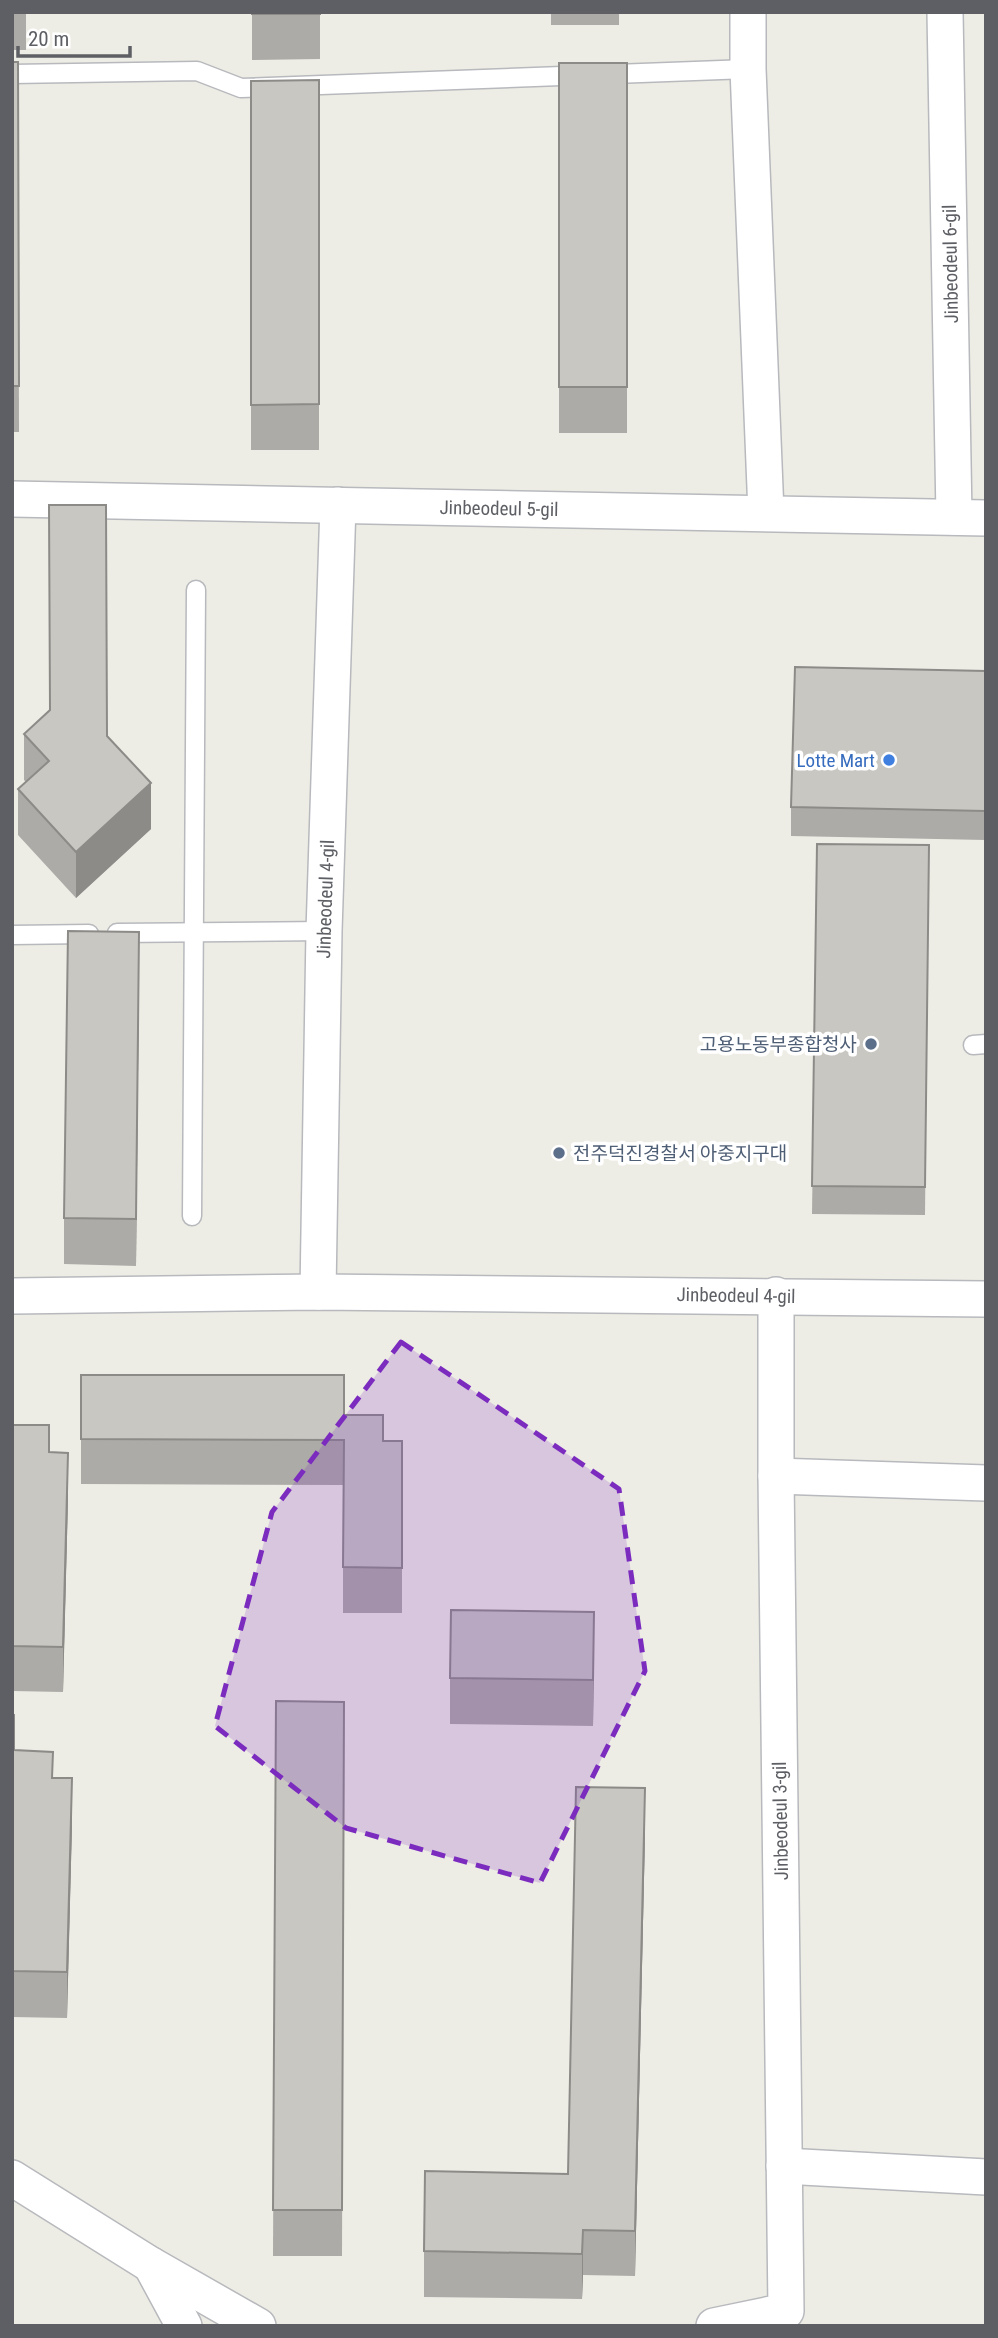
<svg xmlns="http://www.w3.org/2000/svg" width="998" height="2338" viewBox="0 0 998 2338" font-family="'Roboto Condensed','Noto Sans KR',sans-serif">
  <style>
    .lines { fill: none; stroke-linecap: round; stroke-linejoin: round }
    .lane-casing { stroke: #b7b9bd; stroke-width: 21 }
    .street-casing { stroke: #b7b9bd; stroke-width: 38 }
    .lane { stroke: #fff; stroke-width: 18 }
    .street { stroke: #fff; stroke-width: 35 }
    .wall { fill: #adaba7 }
    .shaded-wall { fill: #8d8b88 }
    .building { fill: #c9c7c2; stroke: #8d8b88; stroke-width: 2 }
    .marked { fill: #7b2cbf; fill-opacity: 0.2; stroke: #7b2cbf; stroke-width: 5; stroke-dasharray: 14 9; stroke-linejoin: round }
    .shop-dot { fill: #3f7fe0; stroke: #fff; stroke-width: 2.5 }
    .service-dot { fill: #5c6f8a; stroke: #fff; stroke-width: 2.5 }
    .labels { text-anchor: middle; stroke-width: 7; stroke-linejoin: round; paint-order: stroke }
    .street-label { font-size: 19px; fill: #5d5f64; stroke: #fff }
    .shop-label { font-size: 19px; fill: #366cbe; stroke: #fff; text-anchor: end }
    .service-label { font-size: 19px; fill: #4e5e75; stroke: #fff; text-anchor: end }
  </style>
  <rect width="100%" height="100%" fill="#eeede5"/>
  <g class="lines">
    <g class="lane-casing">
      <g id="lane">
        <polyline points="12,74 197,71 241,88 748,69"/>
        <polyline points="117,933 324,931"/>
        <polyline points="12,935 89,934"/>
        <polyline points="973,1045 986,1044"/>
        <polyline points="192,1216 196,590"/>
      </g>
    </g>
    <g class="street-casing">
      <g id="street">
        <polyline points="748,12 748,69 766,513"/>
        <polyline points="945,12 954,517"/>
        <polyline points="12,499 986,518"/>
        <polyline points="318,1292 324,931 338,505"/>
        <polyline points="12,1296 318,1292 986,1299"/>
        <polyline points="776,1476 986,1483"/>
        <polyline points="784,2166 986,2177"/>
        <polyline points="12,2178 151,2265 258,2326"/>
        <polyline points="151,2265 184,2326"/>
        <polyline points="714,2326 786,2311 776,1476 776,1295"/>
      </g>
    </g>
    <use href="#lane" class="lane"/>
    <use href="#street" class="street"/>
  </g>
  <g class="wall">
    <rect x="12" y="12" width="14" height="38"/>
    <polygon points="252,12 320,12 320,59 252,60"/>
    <rect x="551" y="12" width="68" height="13"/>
    <polygon points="12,62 18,62 19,432 12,432"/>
    <rect x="559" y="63" width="68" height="370"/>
    <polygon points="319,80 319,450 251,450 251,81"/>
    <polygon points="986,671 985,840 791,836 791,807"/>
    <polygon points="24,734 107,736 151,829 76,898 18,835 18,789 26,782 24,780"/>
    <polygon points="817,844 929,845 925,1215 812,1214"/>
    <polygon points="139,978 136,1266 64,1264 64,1218"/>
    <polygon points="81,1375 344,1415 383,1441 402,1441 402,1613 343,1613 343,1485 81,1484"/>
    <polygon points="12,1425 49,1452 68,1498 63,1692 12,1691"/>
    <polygon points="594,1657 593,1726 450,1724 450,1678"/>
    <polygon points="276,1701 344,1702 342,2256 273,2256"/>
    <polygon points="12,1715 14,1750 53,1778 72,1824 67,2018 12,2017"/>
    <polygon points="645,1834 635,2276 583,2275 582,2299 424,2297 424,2251 568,2174"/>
  </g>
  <g class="shaded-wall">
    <polygon points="151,783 151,829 76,898 76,852"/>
    <polygon points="139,932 139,978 136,1266 136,1219"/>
    <polygon points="68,1453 68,1498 63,1692 63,1647"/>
    <polygon points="594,1612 594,1657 593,1726 593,1680"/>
    <polygon points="72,1778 72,1824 67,2018 67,1972"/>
    <polygon points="645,1788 645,1834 635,2276 635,2231"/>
    <polygon points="583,2230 583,2275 582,2299 582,2254"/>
  </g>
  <g class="building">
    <rect x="252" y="12" width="68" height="2"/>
    <polygon points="12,62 18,62 19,386 12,386"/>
    <rect x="559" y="63" width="68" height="324"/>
    <polygon points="319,80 319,404 251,405 251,81"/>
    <polygon points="49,505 106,505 107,736 151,783 76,852 18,789 49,761 24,734 50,710"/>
    <polygon points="795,667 986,671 985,811 791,807"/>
    <polygon points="817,844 929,845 925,1187 812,1186"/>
    <polygon points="68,931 139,932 136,1219 64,1218"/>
    <polygon points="81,1375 344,1375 344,1415 383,1415 383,1441 402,1441 402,1568 343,1567 344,1440 81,1439"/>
    <polygon points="12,1425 49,1425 49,1452 68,1453 63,1647 12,1646"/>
    <polygon points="451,1610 594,1612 593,1680 450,1678"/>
    <polygon points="276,1701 344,1702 342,2210 273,2210"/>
    <polygon points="12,1715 14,1715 14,1750 53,1752 52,1778 72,1778 67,1972 12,1971"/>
    <polygon points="576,1787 645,1788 635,2231 583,2230 582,2254 424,2251 425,2171 568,2174"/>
  </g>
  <path class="marked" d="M 401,1342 L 619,1489 L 645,1671 L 540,1883 L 346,1828 L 215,1726 L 272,1512 Z"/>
  <circle class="shop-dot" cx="889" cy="760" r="7"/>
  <g class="service-dot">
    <circle cx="871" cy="1044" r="7"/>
    <circle cx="559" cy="1153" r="7"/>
  </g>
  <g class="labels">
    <g class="street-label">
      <text transform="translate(950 264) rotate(-91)" y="7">Jinbeodeul 6-gil</text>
      <text transform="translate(499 508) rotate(1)" y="7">Jinbeodeul 5-gil</text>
      <text transform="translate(325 899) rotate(-88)" y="7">Jinbeodeul 4-gil</text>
      <text transform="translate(736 1295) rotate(1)" y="7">Jinbeodeul 4-gil</text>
      <text transform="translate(780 1821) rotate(-91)" y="7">Jinbeodeul 3-gil</text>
    </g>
    <g class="shop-label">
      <text x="875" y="767">Lotte Mart</text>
    </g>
    <g class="service-label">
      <text x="857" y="1051">고용노동부종합청사</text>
      <text x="573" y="1160" text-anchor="start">전주덕진경찰서 아중지구대</text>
    </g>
  </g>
  <rect width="998" height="2338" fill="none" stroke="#5d5f64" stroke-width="28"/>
  <path d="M18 46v10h112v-10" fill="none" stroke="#5d5f64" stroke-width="3.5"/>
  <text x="28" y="46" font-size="21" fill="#5d5f64" stroke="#ffffff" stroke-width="5" paint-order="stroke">20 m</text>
</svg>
